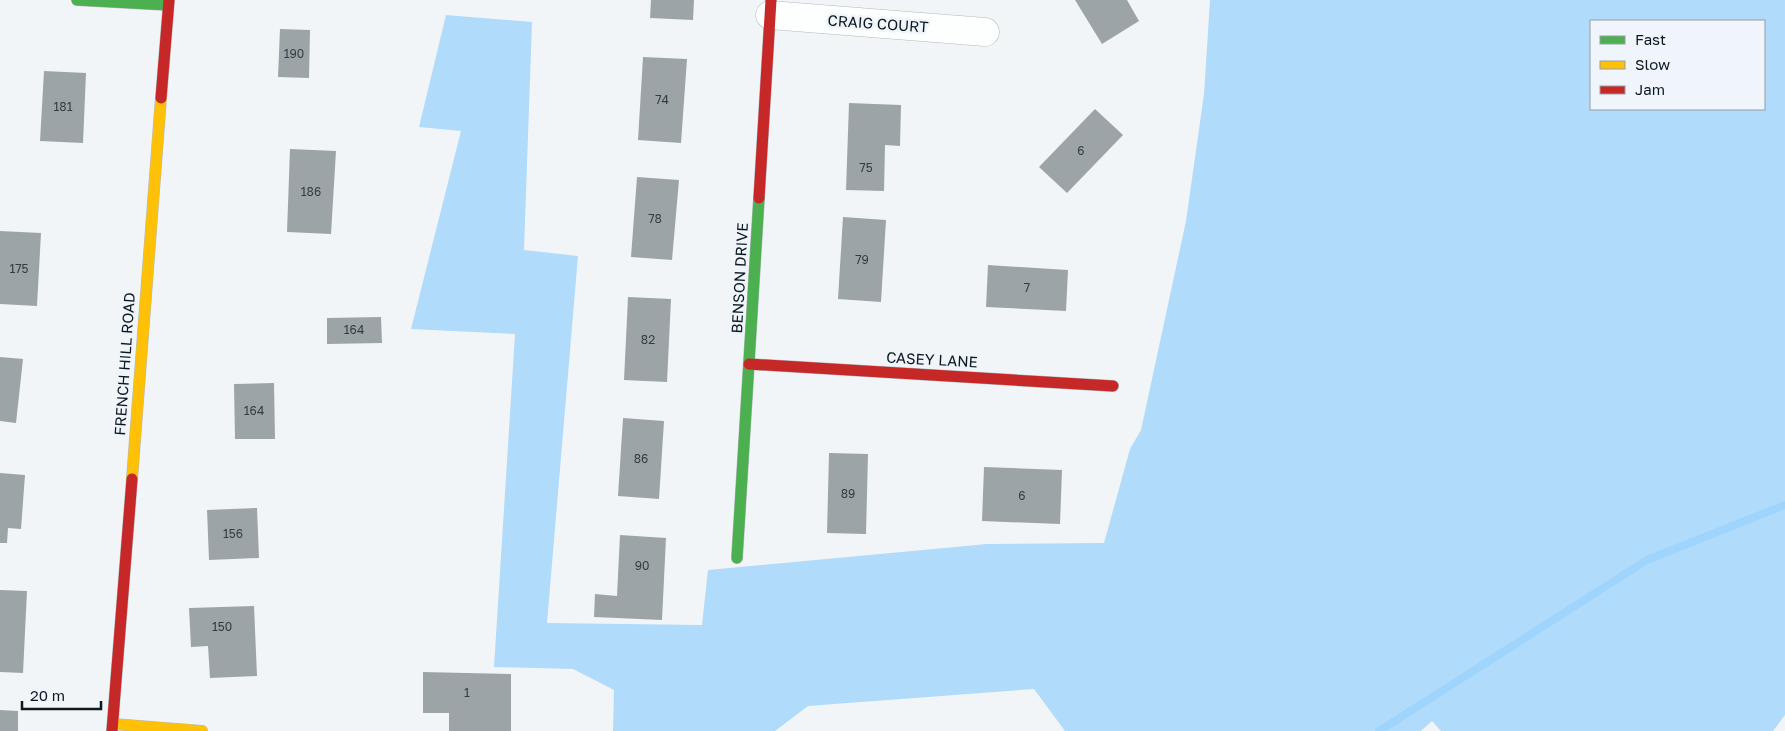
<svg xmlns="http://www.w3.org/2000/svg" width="1785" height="731" viewBox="0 0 1785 731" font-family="'Golos Text',sans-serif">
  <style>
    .forest { fill: #b1dbfa; fill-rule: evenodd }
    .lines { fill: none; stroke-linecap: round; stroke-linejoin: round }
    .stream { stroke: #9fd5fc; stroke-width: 8 }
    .building { fill: #9da4a8 }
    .street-casing { stroke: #b3babe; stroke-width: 29 }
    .fast-casing { stroke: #b3babe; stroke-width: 12 }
    .slow-casing { stroke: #b3babe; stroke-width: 12 }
    .jam-casing { stroke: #b3babe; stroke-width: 12 }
    .street { stroke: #fdfefe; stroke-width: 28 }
    .fast { stroke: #4caf50; stroke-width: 11 }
    .slow { stroke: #ffc107; stroke-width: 11 }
    .jam { stroke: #c62828; stroke-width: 11 }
    .labels { text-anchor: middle; stroke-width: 5; stroke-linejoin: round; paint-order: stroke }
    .number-label { font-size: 12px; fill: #313c43 }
    .street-label { font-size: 15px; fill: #0d1921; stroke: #eff5fa }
  </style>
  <rect width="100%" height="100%" fill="#f2f5f7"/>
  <path class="forest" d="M 1210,0 L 1785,0 L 1785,715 L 1773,731 L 1441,731 L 1432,721 L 1421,731 L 1065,731 L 1034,689 L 808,706 L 775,731 L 613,731 L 614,690 L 573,669 L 494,667 L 515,334 L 411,329 L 461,131 L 419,127 L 446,15 L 532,22 L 524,250 L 578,256 L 547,623 L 702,625 L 708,570 L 987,544 L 1104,543 L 1130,449 L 1141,430 L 1186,221 L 1204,94 ZM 1591,21 L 1764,21 L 1764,109 L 1591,109 Z"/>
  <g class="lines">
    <polyline class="stream" points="1379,731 1647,560 1785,505"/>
  </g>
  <g class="building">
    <polygon points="651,0 694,0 693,20 650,18"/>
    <polygon points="1075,0 1127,0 1139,21 1102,44"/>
    <polygon points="280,29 310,30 309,78 278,77"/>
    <polygon points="643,57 687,59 681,143 638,140"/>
    <polygon points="44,71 86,73 83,143 40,141"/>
    <polygon points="849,103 901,105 900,146 885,145 884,191 846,190"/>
    <polygon points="1095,109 1123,135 1067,193 1039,167"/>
    <polygon points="290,149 336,151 331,234 287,232"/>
    <polygon points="637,177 679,180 672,260 631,257"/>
    <polygon points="843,217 886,220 881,302 838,299"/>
    <polygon points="0,231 41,233 37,306 0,304"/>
    <polygon points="988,265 1068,270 1066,311 986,307"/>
    <polygon points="628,297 671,299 667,382 624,380"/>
    <polygon points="381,317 382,343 327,344 327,318"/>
    <polygon points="0,357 23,359 16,423 0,421"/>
    <polygon points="274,383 275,439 235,439 234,384"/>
    <polygon points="623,418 664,421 659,499 618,496"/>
    <polygon points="829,453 868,454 866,534 827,533"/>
    <polygon points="984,467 1062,470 1060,524 982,521"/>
    <polygon points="0,473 25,475 21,529 8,528 7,543 0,543"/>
    <polygon points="257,508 259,558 209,560 207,510"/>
    <polygon points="620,535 666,538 662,620 594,617 595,594 617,596"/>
    <polygon points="0,590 27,591 23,673 0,672"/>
    <polygon points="254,606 257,676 210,678 208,646 191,647 189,608"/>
    <polygon points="423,672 511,674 511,731 449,731 449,713 423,713"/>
    <polygon points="0,710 18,711 18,731 0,731"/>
  </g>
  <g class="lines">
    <g class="street-casing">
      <polyline id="street" points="770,15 985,32"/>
    </g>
    <g class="fast-casing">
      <g id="fast">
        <polyline points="77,0 168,5"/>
        <polyline points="737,558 759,198"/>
      </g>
    </g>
    <g class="slow-casing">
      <g id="slow">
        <polyline points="132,479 161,98"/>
        <polyline points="113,724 202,731"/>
      </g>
    </g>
    <g class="jam-casing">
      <g id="jam">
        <polyline points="161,98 169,0"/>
        <polyline points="759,198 771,0"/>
        <polyline points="749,364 1113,386"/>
        <polyline points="112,731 132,479"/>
      </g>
    </g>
    <use href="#street" class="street"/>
    <use href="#fast" class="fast"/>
    <use href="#slow" class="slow"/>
    <use href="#jam" class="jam"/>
  </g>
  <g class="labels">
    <g class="number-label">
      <text x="294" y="58">190</text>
      <text x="662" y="104">74</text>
      <text x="63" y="111">181</text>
      <text x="1081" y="155">6</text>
      <text x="866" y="172">75</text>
      <text x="311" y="196">186</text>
      <text x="655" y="223">78</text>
      <text x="862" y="264">79</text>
      <text x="19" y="273">175</text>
      <text x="1027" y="292">7</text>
      <text x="354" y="334">164</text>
      <text x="648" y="344">82</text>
      <text x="254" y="415">164</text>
      <text x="641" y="463">86</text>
      <text x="848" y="498">89</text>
      <text x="1022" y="500">6</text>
      <text x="233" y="538">156</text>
      <text x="642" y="570">90</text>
      <text x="222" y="631">150</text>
      <text x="467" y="697">1</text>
    </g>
    <g class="street-label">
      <text transform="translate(878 24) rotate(4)" y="5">CRAIG COURT</text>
      <text transform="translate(740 278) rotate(-87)" y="5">BENSON DRIVE</text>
      <text transform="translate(932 360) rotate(3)" y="5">CASEY LANE</text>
      <text transform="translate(125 364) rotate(-86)" y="5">FRENCH HILL ROAD</text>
    </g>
  </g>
  <rect x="1590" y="20" width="175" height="90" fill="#eff5fa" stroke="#959da3"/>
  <rect x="1600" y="36" width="25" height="8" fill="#4caf50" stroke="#959da3"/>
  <text x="1635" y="45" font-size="15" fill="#0d1921">Fast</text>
  <rect x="1600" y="61" width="25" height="8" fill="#ffc107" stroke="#959da3"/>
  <text x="1635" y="70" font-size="15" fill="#0d1921">Slow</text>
  <rect x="1600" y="86" width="25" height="8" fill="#c62828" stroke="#959da3"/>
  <text x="1635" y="95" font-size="15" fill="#0d1921">Jam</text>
  <path d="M22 701v8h79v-8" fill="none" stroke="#0d1921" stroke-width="2.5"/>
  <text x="30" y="701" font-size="15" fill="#0d1921" stroke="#eff5fa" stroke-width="4" paint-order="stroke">20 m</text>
</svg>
